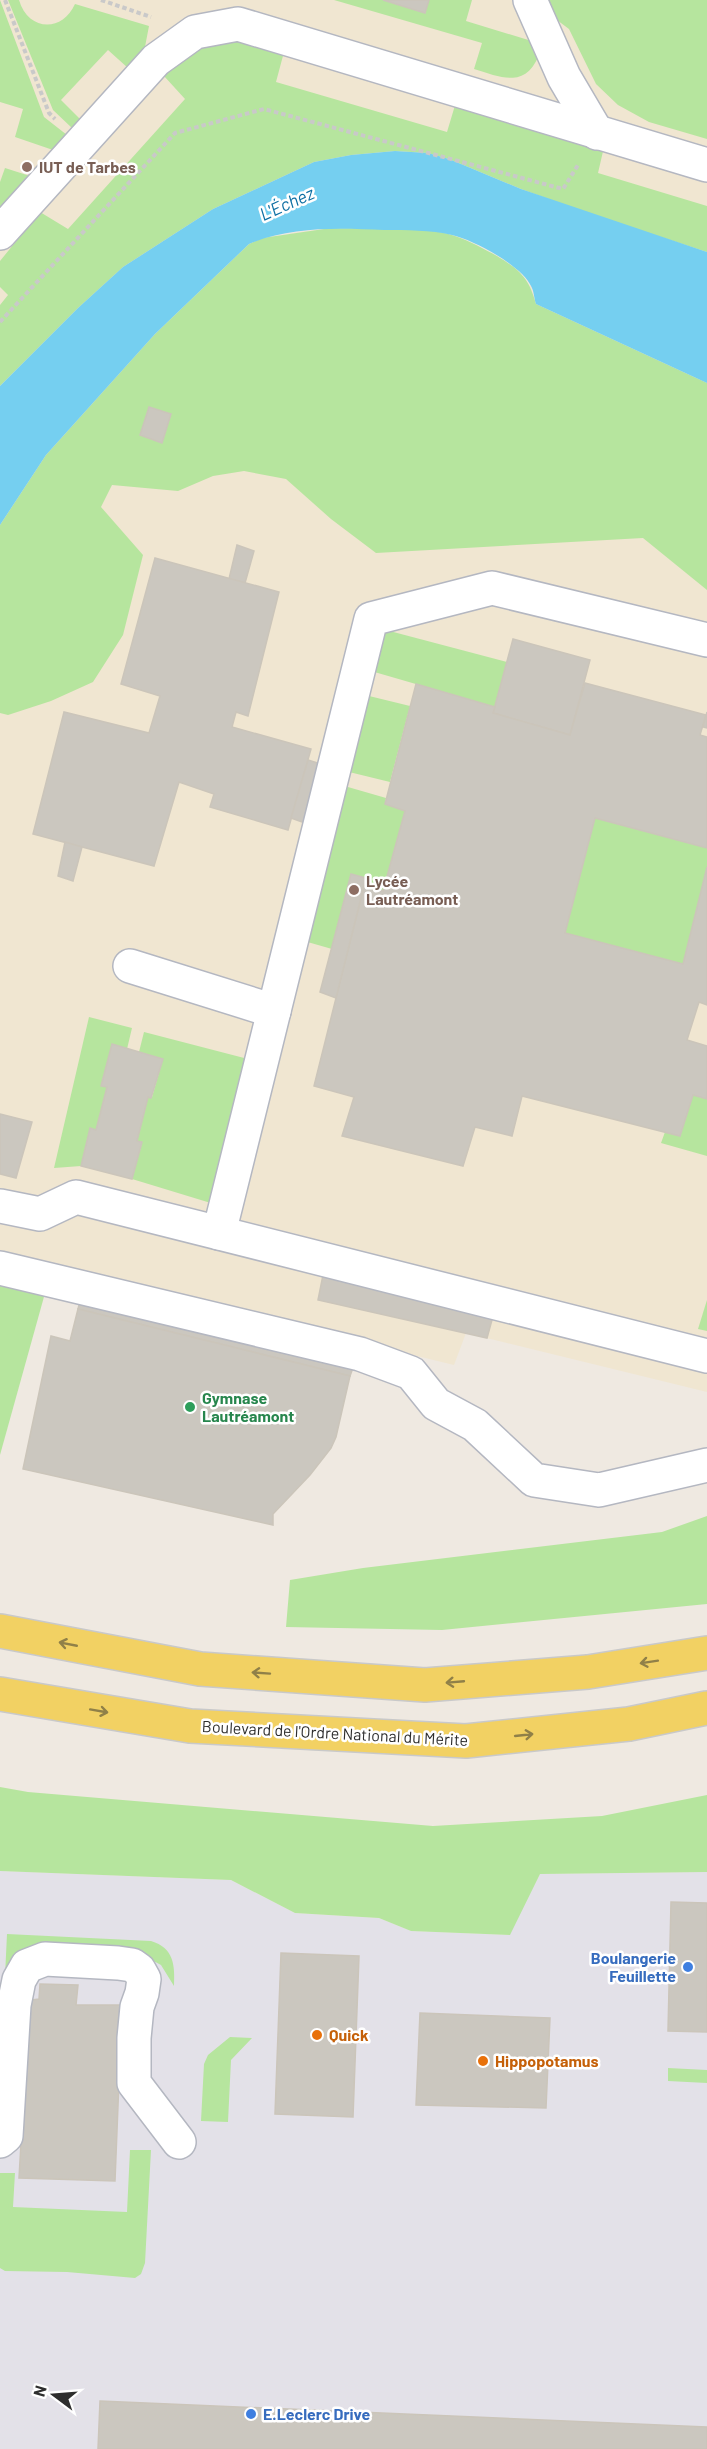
<svg xmlns="http://www.w3.org/2000/svg" width="707" height="2449" viewBox="0 0 707 2449" font-family="Barlow,sans-serif">
  <style>
    .industrial { fill: #e3e1e8 }
    .education { fill: #f0e6d1 }
    .green { fill: #b6e59e }
    .water { fill: #75cff0 }
    .building { fill: #cbc7bf; stroke: #cbc5ba; stroke-width: 1.5 }
    .lines { fill: none; stroke-linecap: round; stroke-linejoin: round }
    .minor-casing { stroke: #b4b7c1; stroke-width: 36 }
    .major-casing { stroke: #c9c9c9; stroke-width: 36 }
    .path { stroke: #c9c9c9; stroke-width: 4; stroke-dasharray: 4.5 3; stroke-linecap: butt }
    .minor { stroke: #fff; stroke-width: 33 }
    .major { stroke: #f2d163; stroke-width: 33 }
    .oneway { stroke: #908048 }
    .education-dot { fill: #8d6e63; stroke: #fff; stroke-width: 2 }
    .leisure-dot { fill: #2e9e5b; stroke: #fff; stroke-width: 2 }
    .shop-dot { fill: #3f7fe0; stroke: #fff; stroke-width: 2 }
    .food-dot { fill: #e8710a; stroke: #fff; stroke-width: 2 }
    .labels { text-anchor: middle; stroke-width: 5; stroke-linejoin: round; paint-order: stroke }
    .education-label { font-size: 16px; font-weight: bold; fill: #785e54; stroke: #fff; text-anchor: start }
    .leisure-label { font-size: 16px; font-weight: bold; fill: #27864d; stroke: #fff; text-anchor: start }
    .street-label { font-size: 16px; fill: #2e2e2e; stroke: #fff }
    .shop-label { font-size: 16px; font-weight: bold; fill: #366cbe; stroke: #fff; text-anchor: end }
    .food-label { font-size: 16px; font-weight: bold; fill: #c56008; stroke: #fff; text-anchor: start }
    .water-label { font-size: 18px; font-style: italic; fill: #0d6fa3; stroke: #fff }
  </style>
  <rect width="100%" height="100%" fill="#efe9e1"/>
  <polygon class="industrial" points="0,1871 231,1880 295,1913 379,1918 411,1931 509,1935 540,1874 707,1872 707,2449 0,2449"/>
  <g class="education">
    <polygon points="0,0 707,0 707,252 395,151 11,373 0,386"/>
    <polygon points="331,228 531,286 536,304 707,383 707,1392 466,1333 454,1365 0,1255 0,525 46,455 155,334 291,233"/>
  </g>
  <g class="green">
    <polygon points="0,0 44,117 67,135 53,150 15,137 23,109 0,102"/>
    <path d="M 8,0 L 19,0 C 28,31 62,33 75,4 L 149,26 L 144,52 L 128,68 L 108,50 L 61,100 L 80,119 L 72,128 L 53,110 Z"/>
    <path d="M 334,0 L 383,0 L 425,13 L 429,0 L 472,0 L 466,21 L 535,42 L 540,52 C 527,89 503,78 474,69 L 482,43 Z"/>
    <polygon points="544,0 707,0 707,139 649,122 618,105 596,84 569,29 549,14"/>
    <polygon points="242,39 284,52 276,82 447,132 456,102 604,147 598,173 707,206 707,252 590,214 521,189 449,159 428,153 395,151 351,155 314,162 213,209 123,267 78,308 0,386 0,305 8,295 0,287 0,261 40,212 68,229 185,99 164,76 181,59 207,43"/>
    <polygon points="5,168 30,176 0,211 0,182"/>
    <path d="M 331,228 C 367,229 423,225 455,236 C 470,241 484,249 497,256 C 520,270 529,278 536,304 L 707,383 L 707,590 L 643,538 L 376,553 L 331,519 L 286,479 L 244,471 L 213,476 L 178,491 L 112,485 L 101,507 L 143,555 L 123,635 L 93,682 L 51,701 L 8,715 L 0,713 L 0,525 L 46,455 L 155,334 L 249,244 L 262,238 Z"/>
    <polygon points="382,629 507,662 495,707 371,671"/>
    <polygon points="365,695 410,706 390,782 345,771"/>
    <polygon points="341,785 386,798 385,804 405,811 383,891 364,886 366,878 351,874 332,949 304,941"/>
    <polygon points="595,818 707,848 707,867 683,964 565,933"/>
    <polygon points="89,1017 132,1028 127,1049 112,1045 101,1085 107,1087 96,1130 90,1129 81,1166 54,1168"/>
    <polygon points="144,1032 248,1059 214,1204 132,1179 142,1143 137,1141 148,1097 152,1097 163,1059 139,1052"/>
    <polygon points="693,1095 707,1099 707,1156 661,1143 665,1132 680,1136"/>
    <polygon points="0,1255 52,1268 0,1455"/>
    <polygon points="707,1300 707,1331 698,1329"/>
    <polygon points="707,1516 707,1604 442,1630 286,1627 290,1580 363,1568 662,1532"/>
    <polygon points="0,1787 28,1792 433,1826 602,1816 707,1795 707,1872 540,1874 510,1935 411,1931 379,1918 295,1913 231,1880 0,1871"/>
    <path d="M 7,1934 L 151,1941 C 174,1948 175,1965 174,1986 L 161,1965 L 148,1958 L 5,1976 Z"/>
    <polygon points="230,2037 252,2038 231,2060 228,2122 201,2121 204,2064 208,2055"/>
    <polygon points="668,2068 707,2070 707,2083 668,2081"/>
    <polygon points="130,2150 151,2150 145,2263 141,2274 135,2278 67,2272 5,2271 0,2268 0,2173 15,2173 13,2207 127,2212"/>
  </g>
  <path class="water" d="M 395,151 L 428,153 L 449,159 L 521,189 L 707,252 L 707,383 L 536,304 C 534,298 534,291 531,286 C 522,266 474,240 452,235 C 430,230 407,230 384,230 C 339,228 291,226 249,244 L 155,334 L 46,455 L 0,525 L 0,386 L 78,308 L 123,267 L 213,209 L 314,162 L 351,155 Z"/>
  <g class="building">
    <polygon points="383,0 429,0 425,13"/>
    <polygon points="149,407 171,414 162,443 140,435"/>
    <polygon points="237,545 254,551 245,583 229,579"/>
    <polygon points="155,558 279,592 248,716 236,712 232,727 311,749 288,830 210,807 214,794 179,782 154,866 33,834 64,712 149,733 160,696 121,684"/>
    <polygon points="513,639 590,660 570,735 493,713"/>
    <polygon points="585,683 706,715 700,735 707,737 707,848 595,818 565,933 683,964 707,867 707,1005 699,1002 687,1040 707,1046 707,1099 693,1095 680,1136 522,1096 512,1136 475,1127 463,1166 342,1136 354,1097 314,1086 364,886 383,891 405,811 385,804 416,684 495,707 493,713 570,735"/>
    <polygon points="707,712 707,728 703,727"/>
    <polygon points="308,760 324,765 305,823 291,818"/>
    <polygon points="65,842 82,847 73,881 58,876"/>
    <polygon points="351,874 366,878 336,998 320,992"/>
    <polygon points="112,1044 163,1059 151,1098 148,1097 137,1141 142,1142 132,1179 81,1166 90,1128 96,1130 107,1087 101,1086"/>
    <polygon points="0,1114 32,1122 16,1178 0,1174"/>
    <polygon points="324,1270 495,1309 487,1338 318,1300"/>
    <polygon points="80,1301 354,1365 350,1376 78,1309"/>
    <polygon points="78,1309 350,1376 336,1437 331,1448 310,1475 273,1514 273,1525 23,1469 51,1336 70,1341"/>
    <polygon points="671,1902 707,1903 707,2032 668,2031"/>
    <polygon points="281,1953 359,1956 353,2117 275,2114"/>
    <polygon points="40,1984 78,1985 76,2005 122,2005 115,2181 19,2178 25,2074 25,2001 39,1999"/>
    <polygon points="420,2013 550,2018 546,2108 416,2105"/>
    <polygon points="100,2401 707,2427 707,2449 98,2449"/>
  </g>
  <g class="lines">
    <g class="minor-casing">
      <g id="minor">
        <polyline points="530,0 564,77 597,133"/>
        <polyline points="0,233 156,60 195,32 238,24 707,165"/>
        <polyline points="130,966 274,1011"/>
        <polyline points="0,1206 40,1214 76,1197 707,1356"/>
        <polyline points="219,1233 371,619 492,588 707,640"/>
        <polyline points="0,1268 360,1354 411,1373 436,1404 475,1425 534,1480 599,1490 707,1465"/>
        <polyline points="0,2141 6,2136 14,2005 19,1980 27,1966 45,1959 118,1963 132,1965 139,1970 144,1979 142,1993 137,2007 134,2038 134,2083 179,2142"/>
      </g>
    </g>
    <g class="major-casing">
      <g id="major">
        <polyline points="0,1631 200,1669 425,1685 588,1672 707,1653"/>
        <polyline points="0,1694 190,1726 466,1741 629,1724 707,1708"/>
      </g>
    </g>
    <g class="path">
      <polyline points="5,0 49,113 55,119"/>
      <polyline points="101,0 151,17"/>
      <polyline points="0,322 175,133 264,109 563,189 578,165"/>
    </g>
    <use href="#minor" class="minor"/>
    <use href="#major" class="major"/>
  </g>
  <defs><path id="oneway-shaft" d="M-6 0H5M1.5-3L5.5 0L1.5 3" fill="none" stroke-width="1.6" stroke-linecap="round" stroke-linejoin="round" transform="scale(1.5)"/></defs>
  <g class="oneway">
    <use href="#oneway-shaft" transform="translate(68 1644) rotate(-169)"/>
    <use href="#oneway-shaft" transform="translate(649 1662) rotate(171)"/>
    <use href="#oneway-shaft" transform="translate(261 1673) rotate(-176)"/>
    <use href="#oneway-shaft" transform="translate(455 1682) rotate(175)"/>
    <use href="#oneway-shaft" transform="translate(99 1711) rotate(10)"/>
    <use href="#oneway-shaft" transform="translate(524 1735) rotate(-6)"/>
  </g>
  <g class="education-dot">
    <circle cx="27" cy="167" r="6"/>
    <circle cx="354" cy="890" r="6"/>
  </g>
  <circle class="leisure-dot" cx="190" cy="1407" r="6"/>
  <g class="shop-dot">
    <circle cx="688" cy="1967" r="6"/>
    <circle cx="251" cy="2414" r="6"/>
  </g>
  <g class="food-dot">
    <circle cx="317" cy="2035" r="6"/>
    <circle cx="483" cy="2061" r="6"/>
  </g>
  <g class="labels">
    <g class="education-label">
      <text x="39" y="173">IUT de Tarbes</text>
      <text x="366" y="887">Lycée<tspan x="366" dy="18">Lautréamont</tspan></text>
    </g>
    <g class="leisure-label">
      <text x="202" y="1404">Gymnase<tspan x="202" dy="18">Lautréamont</tspan></text>
    </g>
    <g class="street-label">
      <text transform="translate(335 1733) rotate(3)" y="6">Boulevard de l'Ordre National du Mérite</text>
    </g>
    <g class="shop-label">
      <text x="676" y="1964">Boulangerie<tspan x="676" dy="18">Feuillette</tspan></text>
      <text x="263" y="2420" text-anchor="start">E.Leclerc Drive</text>
    </g>
    <g class="food-label">
      <text x="329" y="2041">Quick</text>
      <text x="495" y="2067">Hippopotamus</text>
    </g>
    <g class="water-label">
      <text transform="translate(287 204) rotate(-24)" y="6">L'Échez</text>
    </g>
  </g>
  <g transform="translate(54 2395) rotate(286)" stroke="#ffffff" stroke-width="4.5" paint-order="stroke">
  <path d="M0-4.5L10 22L0 15L-10 22Z" fill="#2e2e2e"/>
  <text y="-9" font-size="16" font-weight="bold" text-anchor="middle" fill="#2e2e2e">N</text>
  </g>
</svg>
